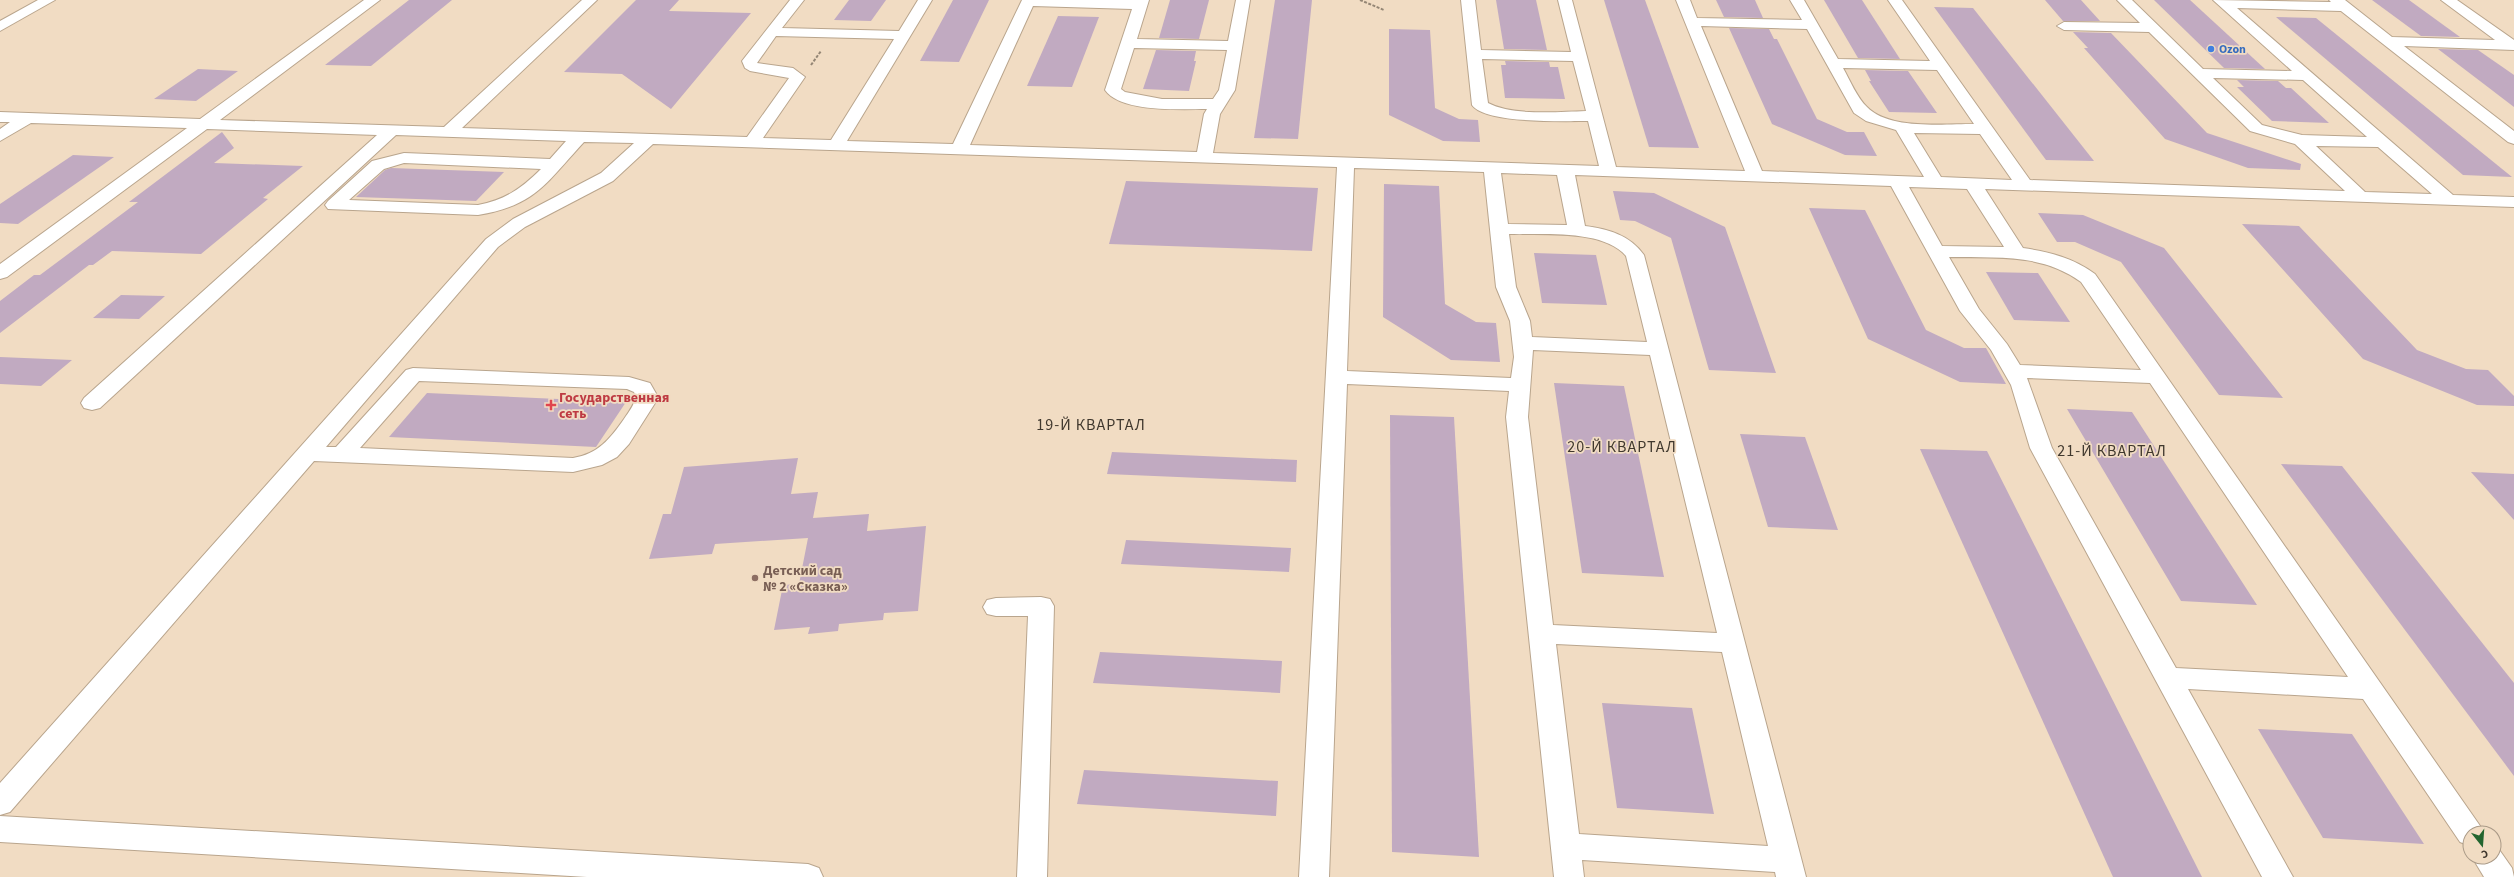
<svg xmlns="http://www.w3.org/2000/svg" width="2514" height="877" viewBox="0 0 2514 877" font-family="'Source Sans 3',sans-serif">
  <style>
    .building { fill: #c1aac1 }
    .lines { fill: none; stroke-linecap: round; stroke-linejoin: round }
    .minor-casing { stroke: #b9a58d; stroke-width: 2 }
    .path { stroke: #948675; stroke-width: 2; stroke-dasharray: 3 1.5; stroke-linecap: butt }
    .minor { fill: #fff; fill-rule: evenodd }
    .shop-dot { fill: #3f7fe0; stroke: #f1dcc3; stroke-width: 1.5 }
    .health-dot { fill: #e0444e; stroke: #f1dcc3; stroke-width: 1.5 }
    .education-dot { fill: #8d6e63; stroke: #f1dcc3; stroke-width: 1.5 }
    .labels { text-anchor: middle; stroke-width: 3.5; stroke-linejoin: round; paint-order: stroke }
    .far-shop-label { font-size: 12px; font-weight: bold; fill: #366cbe; stroke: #f1dcc3; text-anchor: start }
    .health-label { font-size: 14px; font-weight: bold; fill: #be3a42; stroke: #f1dcc3; text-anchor: start }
    .education-label { font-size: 14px; font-weight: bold; fill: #785e54; stroke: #f1dcc3; text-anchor: start }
    .quarter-label { font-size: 16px; letter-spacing: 1px; fill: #40382e; stroke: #f1dcc3 }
  </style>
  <rect width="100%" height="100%" fill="#f1dcc3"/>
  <g class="building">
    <polygon points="409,0 452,0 371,66 325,65"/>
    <polygon points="636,0 679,0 669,11 751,13 671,109 622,74 564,72"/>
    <polygon points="849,0 886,0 871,21 834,20"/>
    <polygon points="953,0 989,0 959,62 920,61"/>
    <polygon points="1170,0 1209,0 1199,39 1159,38"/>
    <polygon points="1275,0 1312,0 1298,139 1254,138"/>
    <polygon points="1496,0 1536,0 1547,50 1504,49"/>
    <polygon points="1604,0 1645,0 1699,148 1649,147"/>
    <polygon points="1716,0 1755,0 1763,18 1724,17"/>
    <polygon points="1824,0 1862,0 1900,59 1858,58"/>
    <polygon points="2045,0 2081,0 2100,21 2063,21"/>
    <polygon points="2154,0 2190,0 2265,69 2224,68"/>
    <polygon points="2372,0 2409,0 2460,37 2421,36"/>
    <polygon points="1934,7 1973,8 2094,161 2046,160"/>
    <polygon points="1058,16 1099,17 1072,87 1027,86"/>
    <polygon points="2276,17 2316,18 2512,177 2463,175"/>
    <polygon points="1729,28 1769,29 1774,39 1777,39 1817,119 1847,132 1864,132 1877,156 1845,155 1772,124"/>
    <polygon points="1389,29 1430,30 1435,108 1459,119 1478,120 1480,142 1443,141 1389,115"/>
    <polygon points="2073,32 2111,33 2207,133 2301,164 2300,170 2248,168 2165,139 2084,48 2088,48"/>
    <polygon points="2438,49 2478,50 2514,75 2514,107"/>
    <polygon points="1156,50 1196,51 1194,61 1196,61 1189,91 1143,89"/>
    <polygon points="1505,61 1549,62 1550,67 1558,67 1565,99 1505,98 1501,65 1506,65"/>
    <polygon points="198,69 238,71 196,101 154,99"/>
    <polygon points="1865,70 1908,71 1937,113 1889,112 1869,81 1871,81"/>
    <polygon points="2237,80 2278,81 2286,88 2291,88 2329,123 2272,121 2237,87 2244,87"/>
    <polygon points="222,132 234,148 214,163 303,166 263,198 268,199 201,254 112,251 93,265 89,265 0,333 0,301 34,275 40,275 138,202 129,202"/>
    <polygon points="73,155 114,157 18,224 0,223 0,204"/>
    <polygon points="391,168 504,172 476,201 356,197 385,170"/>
    <polygon points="1126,181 1318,188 1312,251 1109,244"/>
    <polygon points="1384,184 1439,186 1445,304 1476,322 1496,323 1500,362 1451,360 1383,317"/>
    <polygon points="1613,191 1654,193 1725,227 1776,373 1709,370 1671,238 1635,221 1620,220"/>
    <polygon points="1809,208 1865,210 1926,330 1964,348 1986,348 2006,384 1960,382 1868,339"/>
    <polygon points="2038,213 2083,215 2164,248 2283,398 2219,395 2121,262 2075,242 2057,242"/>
    <polygon points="2242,224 2299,226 2417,350 2466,369 2488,370 2514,396 2514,406 2477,405 2363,359"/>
    <polygon points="1534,253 1596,255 1607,305 1542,303"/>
    <polygon points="1986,272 2038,273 2070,322 2014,320"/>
    <polygon points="121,295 165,296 139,319 93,318"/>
    <polygon points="0,357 72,360 41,386 0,384"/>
    <polygon points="1554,383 1624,386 1664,577 1582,573"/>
    <polygon points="427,393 626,402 596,447 389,437"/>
    <polygon points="2067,409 2132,412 2257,605 2181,601"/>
    <polygon points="1390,415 1454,417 1479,857 1392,852"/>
    <polygon points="1740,434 1805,437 1838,530 1768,527"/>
    <polygon points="1920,449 1987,451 2202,877 2113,877"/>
    <polygon points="1112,452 1297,460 1296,482 1107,474"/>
    <polygon points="798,458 791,494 818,492 813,518 869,514 867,531 926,526 918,611 884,613 883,620 839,624 838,631 808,634 810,627 774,630 783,585 799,584 808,538 715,544 712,554 649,559 663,514 671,514 684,467"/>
    <polygon points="2281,464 2342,466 2514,683 2514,776"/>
    <polygon points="2471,472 2514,474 2514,520"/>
    <polygon points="1126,540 1291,548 1289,572 1121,564"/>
    <polygon points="1100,652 1282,661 1280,693 1093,683"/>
    <polygon points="1602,703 1692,708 1714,814 1617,808"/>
    <polygon points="2258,729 2352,734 2424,844 2323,838"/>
    <polygon points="1084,770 1278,781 1276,816 1077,804"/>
  </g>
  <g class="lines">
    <g class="minor-casing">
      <g id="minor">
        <polygon points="38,0 55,0 0,31 0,21"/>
        <path d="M 364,0 L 380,0 L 220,120 L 444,127 L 582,0 L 597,0 L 462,128 L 747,137 L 789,78 L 750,71 L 745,68 L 742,61 L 790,0 L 804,0 L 782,28 L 899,31 L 918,0 L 932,0 L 847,141 L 953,144 L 1022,0 L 1149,0 L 1137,39 L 1228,41 L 1236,0 L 1250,0 L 1235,90 L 1220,114 L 1213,153 L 1599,166 L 1588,121 C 1565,121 1485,124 1472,105 L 1461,0 L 1475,0 L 1481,50 L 1571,52 L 1558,0 L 1572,0 L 1616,167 L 1745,171 L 1676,0 L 1690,0 L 1697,18 L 1802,20 L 1790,0 L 1804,0 L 1838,59 L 1930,61 L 1888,0 L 1902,0 L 2030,180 L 2345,191 L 2295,144 L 2250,131 L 2149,32 L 2064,30 L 2057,26 L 2064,22 L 2140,23 L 2117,0 L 2132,0 L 2203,69 L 2292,71 L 2213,0 L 2331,2 L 2329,0 L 2345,0 L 2392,37 L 2495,40 L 2441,0 L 2457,0 L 2514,40 L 2514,50 L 2404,46 L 2514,131 L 2514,144 L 2508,142 L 2341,11 L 2237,8 L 2453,195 L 2514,197 L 2514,207 L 1985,189 L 2023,248 C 2050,252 2073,258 2095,274 L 2485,833 L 2470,833 L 2470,846 L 2460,842 L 2363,699 L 2188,689 L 2293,877 L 2262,877 L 2030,448 L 2011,385 L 1991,350 L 1960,311 L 1891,186 L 1575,175 L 1585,226 C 1608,229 1630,235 1644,255 L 1806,877 L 1776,877 L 1775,872 L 1582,860 L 1584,877 L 1554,877 L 1506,417 L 1509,391 L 1347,384 L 1329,877 L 1299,877 L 1337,167 L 653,144 L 613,181 L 525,227 L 498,247 L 326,447 L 336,447 L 406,370 L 413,368 L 629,377 L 650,383 L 658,397 L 657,400 L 629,444 L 617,457 L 602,465 L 573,472 L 314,461 L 10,812 L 0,815 L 0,783 L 486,239 L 513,219 L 601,173 L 634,143 L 584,142 C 547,182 535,206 478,215 L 328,209 L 325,205 L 328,201 L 372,161 L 404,153 L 550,159 L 566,141 L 396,135 L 100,408 L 92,410 L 84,408 L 81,403 L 84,398 L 377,135 L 207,129 L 7,277 L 0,279 L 0,264 L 187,128 L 31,123 L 0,141 L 0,129 L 10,122 L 0,122 L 0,112 L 200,119 ZM 1033,6 L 1132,9 L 1105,90 C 1121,113 1181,109 1207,109 L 1204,114 L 1197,152 L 970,145 ZM 1701,26 L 1807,29 L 1854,113 L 1866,121 L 1896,130 L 1924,177 L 1762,171 ZM 776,36 L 894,39 L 831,140 L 763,138 L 805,77 L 793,68 L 757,63 ZM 1134,48 L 1227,50 L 1219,90 L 1213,99 L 1162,99 L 1125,92 L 1121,89 ZM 1482,59 L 1573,61 L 1586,111 C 1558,112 1512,116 1488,103 ZM 1843,68 L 1937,70 L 1974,124 C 1944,124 1889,130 1867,107 C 1857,98 1850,80 1843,68 ZM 2213,78 L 2303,80 L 2367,137 L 2302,135 L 2262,125 ZM 1914,133 L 1980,134 L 2012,180 L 1941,177 ZM 2316,146 L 2378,147 L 2432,194 L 2365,192 ZM 404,163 L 541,169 C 522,188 505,200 478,205 L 349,200 L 384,169 ZM 1354,168 L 1484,172 L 1496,287 L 1510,321 L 1514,357 L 1511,378 L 1347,371 ZM 1501,173 L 1557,175 L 1567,225 L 1508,224 ZM 1909,187 L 1967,189 L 2004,247 L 1942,246 ZM 1509,234 C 1542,235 1603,229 1626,256 L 1647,342 L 1532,337 L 1530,321 L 1516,287 ZM 1949,257 C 1995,258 2042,253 2081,282 L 2141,370 L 2020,365 L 2007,344 L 1979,309 ZM 1533,350 L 1650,355 L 1717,633 L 1553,625 L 1528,417 ZM 2027,378 L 2150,383 L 2348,677 L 2176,668 L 2052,448 ZM 419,381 L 627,389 L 634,392 L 636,397 C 634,405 629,412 624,419 C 610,439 598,454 573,458 L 360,448 ZM 1556,644 L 1722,652 L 1768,846 L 1579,834 Z"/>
        <polygon points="1041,597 1050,599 1054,606 1047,877 1017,877 1028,616 996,616 987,614 983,607 987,600 996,598"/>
        <polygon points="0,816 808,864 819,868 823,877 587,877 0,842"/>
        <polygon points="2494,847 2498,848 2512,868 2514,877 2484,877 2472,857 2494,857"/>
      </g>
    </g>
    <g class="path">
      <polyline points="1360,0 1384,10"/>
      <polyline points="811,65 821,51"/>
    </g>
    <use href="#minor" class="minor"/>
  </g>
  <circle class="shop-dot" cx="2211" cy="49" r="4"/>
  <path class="health-dot" d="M549 399h4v4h4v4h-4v4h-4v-4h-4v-4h4z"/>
  <circle class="education-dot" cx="755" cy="578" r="4"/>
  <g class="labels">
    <g class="far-shop-label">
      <text x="2219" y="53">Ozon</text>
    </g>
    <g class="health-label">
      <text x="559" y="402">Государственная<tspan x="559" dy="16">сеть</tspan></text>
    </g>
    <g class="education-label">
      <text x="763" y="575">Детский сад<tspan x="763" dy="16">№ 2 «Сказка»</tspan></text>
    </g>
    <g class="quarter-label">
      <text x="1091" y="430">19-Й КВАРТАЛ</text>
      <text x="1622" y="452">20-Й КВАРТАЛ</text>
      <text x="2112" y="456">21-Й КВАРТАЛ</text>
    </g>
  </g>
  <g transform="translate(2482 845) rotate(163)"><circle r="19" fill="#f1dcc3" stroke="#aa9a87"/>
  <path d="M0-3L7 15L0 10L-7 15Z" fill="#23652f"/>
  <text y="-6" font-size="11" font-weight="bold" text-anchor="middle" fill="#40382e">С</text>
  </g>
</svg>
